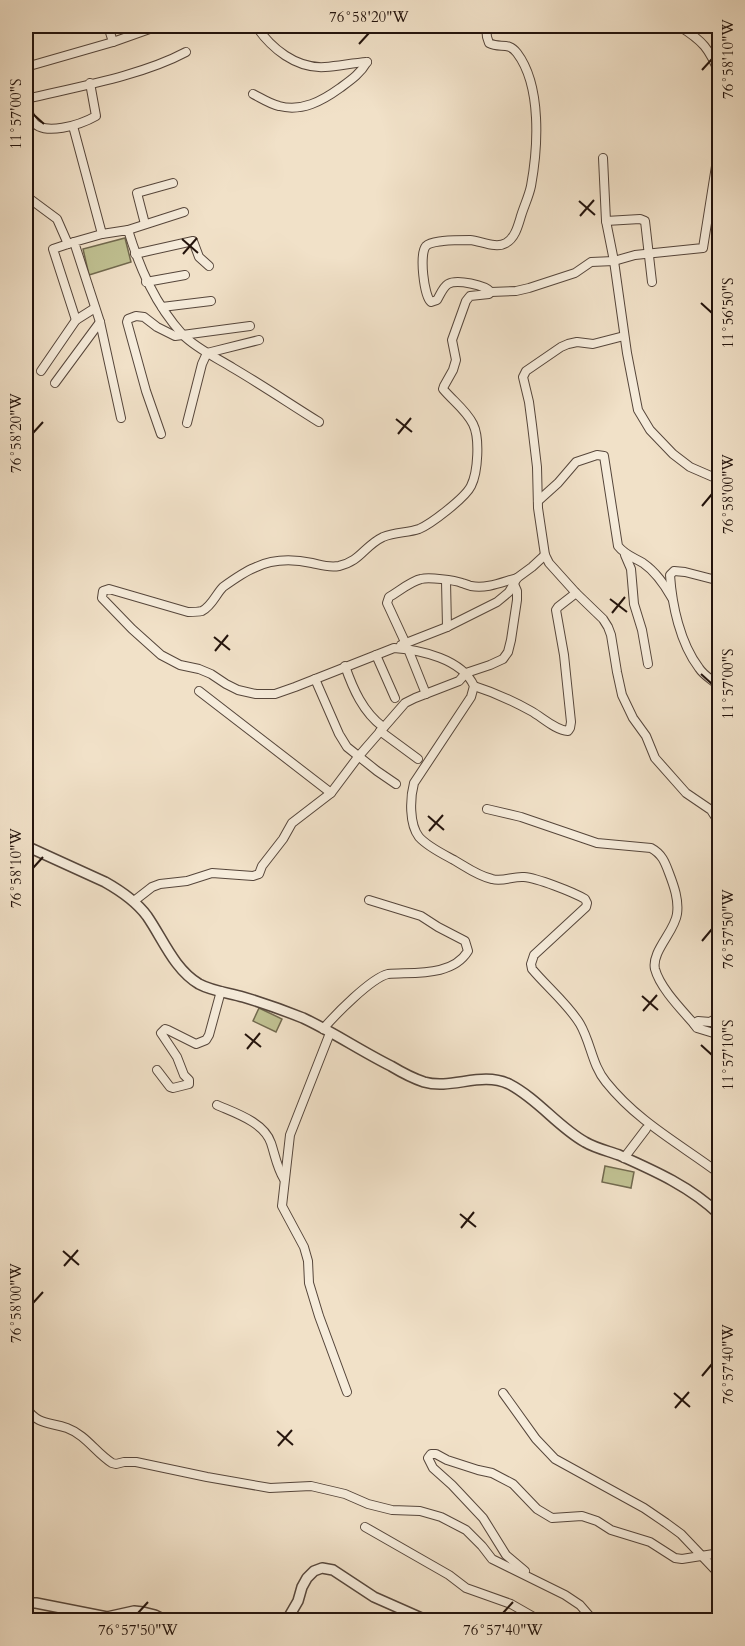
<svg xmlns="http://www.w3.org/2000/svg" width="745" height="1646" viewBox="0 0 745 1646" font-family="Cardo,serif">
  <style>
    .park { fill: #c0c192; stroke: #726a4f; stroke-width: 1.5 }
    .lines { fill: none; stroke-linecap: round; stroke-linejoin: round }
    .minor-casing { stroke: #56463b; stroke-width: 10 }
    .tertiary-casing { stroke: #56463b; stroke-width: 12 }
    .minor { stroke: #f6ecdb; stroke-width: 8 }
    .tertiary { stroke: #f6ecdb; stroke-width: 9 }
    .ticks { fill: none; stroke: #23130c; stroke-width: 2 }
    .neatline { fill: none; stroke: #23130c; stroke-width: 2 }
    .ticks-label { font-size: 15px; text-anchor: middle; fill: #23130c }
  </style>
  <rect width="100%" height="100%" fill="#f1e1c8"/>
  <filter id="stains"><feTurbulence type="fractalNoise" baseFrequency=".00333" numOctaves="4"/><feColorMatrix values="0 0 0 0 .2 0 0 0 0 .09 0 0 0 0 .02 0 0 0 .5 -.17"/></filter>
  <radialGradient id="worn" r=".72"><stop offset=".6" stop-color="#630" stop-opacity="0"/><stop offset="1" stop-color="#630" stop-opacity=".3"/></radialGradient>
  <g class="park">
    <polygon points="125,238 131,262 89,275 83,249"/>
    <polygon points="259,1008 282,1019 276,1032 253,1021"/>
    <polygon points="605,1166 634,1172 631,1188 602,1182"/>
  </g>
  <g class="lines">
    <g class="minor-casing">
      <g id="minor">
        <polyline points="26,26 28,26"/>
        <polyline points="108,26 113,42"/>
        <path d="M 256,26 C 271,48 296,69 325,67 C 339,66 353,63 367,62"/>
        <path d="M 486,26 L 487,37 L 489,43 C 500,49 508,41 517,53 C 542,86 538,148 531,186 C 529,196 524,206 521,216 C 518,226 515,238 506,243 C 496,249 481,241 470,240 C 461,240 452,240 443,241 C 437,242 430,242 426,246 C 419,254 424,296 431,302 L 437,300 C 440,295 443,287 448,284 C 457,279 485,285 491,292 L 489,294 L 470,296 L 466,301 L 452,340 L 456,360 L 453,370 L 444,386 L 443,389 C 453,401 466,410 473,424 C 480,438 478,472 471,486 C 465,498 431,524 419,529 C 407,533 395,532 383,537 C 364,546 361,561 339,566 C 329,568 321,565 312,563 C 293,559 272,559 254,568 C 246,571 230,582 223,587 C 216,594 212,606 202,611 C 198,612 192,612 188,612 L 109,589 L 103,591 L 102,598 L 132,629 L 161,655 L 180,665 L 199,669 L 211,674 L 226,684 L 238,690 L 256,694 L 275,694 L 295,687 L 394,648 C 421,650 462,659 474,686 L 471,697 L 414,783 C 410,798 409,824 419,837 C 428,847 443,854 454,860 C 466,867 478,876 492,879 C 503,882 513,876 524,877 C 537,878 573,892 585,899 L 587,903 L 586,907 L 534,955 L 531,964 L 532,969 C 547,987 568,1004 580,1024 C 591,1043 592,1065 606,1082 C 638,1122 680,1144 720,1174"/>
        <path d="M 679,26 C 703,41 709,48 720,75"/>
        <polyline points="26,67 113,42 158,26"/>
        <path d="M 253,94 C 261,98 270,104 279,106 C 302,112 322,101 340,88 C 351,80 360,74 367,62"/>
        <path d="M 26,99 C 76,87 141,76 186,52"/>
        <path d="M 26,102 C 27,107 29,115 32,120 C 42,138 82,124 96,116 L 90,83"/>
        <polyline points="73,126 102,234"/>
        <polyline points="603,158 606,221 614,261 627,353 638,410 650,430 673,454 690,467 720,480"/>
        <polyline points="26,193 30,199 57,219 68,244"/>
        <polyline points="606,221 640,219 645,221 652,282"/>
        <polyline points="145,224 137,193 173,183"/>
        <polyline points="128,230 184,212"/>
        <polyline points="74,242 53,249 76,320"/>
        <polyline points="135,254 193,241 199,257 209,266"/>
        <polyline points="146,282 185,275"/>
        <polyline points="491,292 516,291 529,288 575,273 591,262 614,261 635,255 703,248 720,141"/>
        <polyline points="162,307 211,301"/>
        <polyline points="624,336 593,344 577,342 568,344 561,347 526,371 523,377 529,402 532,425 537,467 538,508 545,555 549,563 576,593 603,619 608,627 611,635 617,672 622,695 633,718 646,736 655,758 686,793 711,810 720,824"/>
        <polyline points="41,371 76,320 95,308"/>
        <polyline points="55,383 100,322"/>
        <path d="M 121,418 L 100,322 L 74,242 L 102,234 L 128,230 C 140,269 155,304 183,335 C 197,349 217,358 233,368 C 262,385 290,404 319,422"/>
        <polyline points="187,423 202,364 207,353 259,340"/>
        <polyline points="161,434 146,391 127,322 128,319 136,316 144,317 157,327 175,336 250,326"/>
        <path d="M 538,501 L 558,483 L 576,462 L 597,455 L 604,456 L 618,546 C 625,555 633,557 643,563 C 656,572 664,584 672,598"/>
        <polyline points="625,555 631,569 634,604 642,630 648,664"/>
        <polyline points="446,581 447,627"/>
        <path d="M 720,581 L 685,572 L 674,571 L 670,575 C 672,605 680,643 699,668 C 704,676 713,680 720,687"/>
        <path d="M 405,642 L 387,603 L 389,597 C 398,592 411,581 421,579 C 429,577 454,580 462,583 C 463,583 470,586 471,586 C 487,589 502,582 517,578"/>
        <polyline points="401,645 447,627 497,602 509,592 517,578 532,567 545,555"/>
        <polyline points="408,649 426,694"/>
        <polyline points="376,655 395,698"/>
        <path d="M 345,666 C 353,689 363,712 383,727"/>
        <polyline points="315,679 339,734 347,747 377,771 396,784"/>
        <path d="M 474,686 C 493,692 513,701 531,711 C 542,717 555,730 568,731 L 570,728 L 571,722 L 564,655 L 556,610 L 558,607 L 576,593"/>
        <polyline points="199,691 331,793"/>
        <polyline points="380,731 418,759"/>
        <path d="M 487,809 L 521,817 L 597,843 L 651,848 C 662,854 665,862 669,873 C 674,886 679,900 677,914 C 675,931 651,952 655,969 C 660,988 682,1010 695,1025"/>
        <polyline points="134,901 152,887 160,884 187,881 212,873 253,876 259,874 262,866 283,839 292,823 331,793 358,757 405,703 415,698 459,681 466,673 490,665 503,659 508,652 511,640 517,600 517,591 514,584"/>
        <polyline points="720,1016 710,1022 698,1021 694,1024 697,1028 720,1035"/>
        <path d="M 323,1029 C 335,1015 371,978 388,974 C 414,972 452,977 468,951 L 465,941 L 438,927 L 421,916 L 369,900"/>
        <polyline points="330,1033 290,1135 282,1206 304,1247 308,1261 309,1283 319,1316 347,1392"/>
        <polyline points="157,1070 170,1087 173,1088 189,1084 189,1080 184,1075 177,1057 161,1033 165,1029 168,1030 196,1044 206,1040 209,1035 221,991"/>
        <path d="M 217,1105 C 235,1113 264,1122 271,1143 C 275,1155 277,1168 284,1179"/>
        <polyline points="624,1158 646,1129"/>
        <polyline points="503,1393 536,1439 555,1459 644,1508 666,1523 681,1534 720,1575"/>
        <path d="M 26,1408 C 38,1425 49,1422 67,1428 C 86,1435 96,1453 112,1463 L 116,1464 L 124,1462 L 136,1462 L 207,1477 L 270,1488 L 311,1486 L 345,1494 L 368,1504 L 392,1510 L 420,1511 L 441,1517 L 466,1530 L 482,1546 L 492,1559 L 565,1595 L 580,1605 L 593,1620"/>
        <polyline points="365,1527 449,1575 466,1588 511,1604 539,1620"/>
        <polyline points="525,1571 506,1555 483,1518 452,1485 433,1468 428,1458 431,1454 436,1454 447,1460 478,1470 492,1473 513,1484 537,1509 552,1518 582,1516 597,1521 611,1530 650,1542 675,1558 682,1559 720,1553"/>
      </g>
    </g>
    <g class="tertiary-casing">
      <g id="tertiary">
        <path d="M 26,846 L 105,882 C 121,891 136,901 147,916 C 163,939 174,969 199,984 C 212,991 229,993 243,997 C 263,1003 283,1010 303,1018 C 333,1032 361,1051 391,1066 C 401,1072 412,1078 424,1082 C 452,1090 481,1071 509,1084 C 538,1099 558,1127 585,1142 C 595,1148 608,1151 619,1155 C 655,1171 691,1187 720,1215"/>
        <polyline points="26,1603 36,1603 107,1617 134,1611 143,1612 155,1615 165,1620"/>
        <polyline points="287,1620 298,1601 302,1587 307,1578 314,1571 322,1568 333,1570 374,1597 426,1620"/>
      </g>
    </g>
    <use href="#minor" class="minor"/>
    <use href="#tertiary" class="tertiary"/>
  </g>
  <path class="ticks" d="M 359,44 L 369,33M 702,70 L 712,59M 33,114 L 44,124M 579,201 L 595,215M 580,216 L 594,200M 182,239 L 198,253M 183,254 L 197,238M 701,303 L 712,313M 396,419 L 412,432M 33,433 L 43,422M 398,434 L 411,418M 702,506 L 712,494M 610,599 L 627,612M 612,613 L 625,597M 214,637 L 230,650M 215,651 L 228,635M 701,674 L 712,684M 428,816 L 444,830M 429,831 L 443,815M 33,868 L 43,857M 702,941 L 712,929M 642,996 L 658,1010M 643,1011 L 657,995M 245,1034 L 261,1047M 701,1045 L 712,1055M 247,1049 L 260,1033M 460,1214 L 476,1227M 461,1228 L 474,1212M 63,1251 L 79,1265M 64,1266 L 78,1250M 33,1303 L 43,1292M 702,1376 L 712,1364M 674,1393 L 690,1407M 675,1408 L 689,1392M 277,1431 L 293,1445M 278,1446 L 292,1430M 138,1613 L 148,1602M 503,1613 L 513,1602"/>
  <rect width="745" height="1646" fill="none" stroke="#f1e1c8" stroke-width="66"/>
  <rect x="33" y="33" width="679" height="1580" class="neatline"/>
  <g class="ticks-label">
    <text x="369" y="22">76°58'20"W</text>
    <text transform="translate(728 59) rotate(-90)" y="5">76°58'10"W</text>
    <text transform="translate(16 114) rotate(-90)" y="5">11°57'00"S</text>
    <text transform="translate(728 313) rotate(-90)" y="5">11°56'50"S</text>
    <text transform="translate(16 433) rotate(-90)" y="5">76°58'20"W</text>
    <text transform="translate(728 494) rotate(-90)" y="5">76°58'00"W</text>
    <text transform="translate(728 684) rotate(-90)" y="5">11°57'00"S</text>
    <text transform="translate(16 868) rotate(-90)" y="5">76°58'10"W</text>
    <text transform="translate(728 929) rotate(-90)" y="5">76°57'50"W</text>
    <text transform="translate(728 1055) rotate(-90)" y="5">11°57'10"S</text>
    <text transform="translate(16 1303) rotate(-90)" y="5">76°58'00"W</text>
    <text transform="translate(728 1364) rotate(-90)" y="5">76°57'40"W</text>
    <text x="138" y="1635">76°57'50"W</text>
    <text x="503" y="1635">76°57'40"W</text>
  </g>
  <rect width="100%" height="100%" filter="url(#stains)"/>
  <rect width="100%" height="100%" fill="url(#worn)"/>
</svg>
